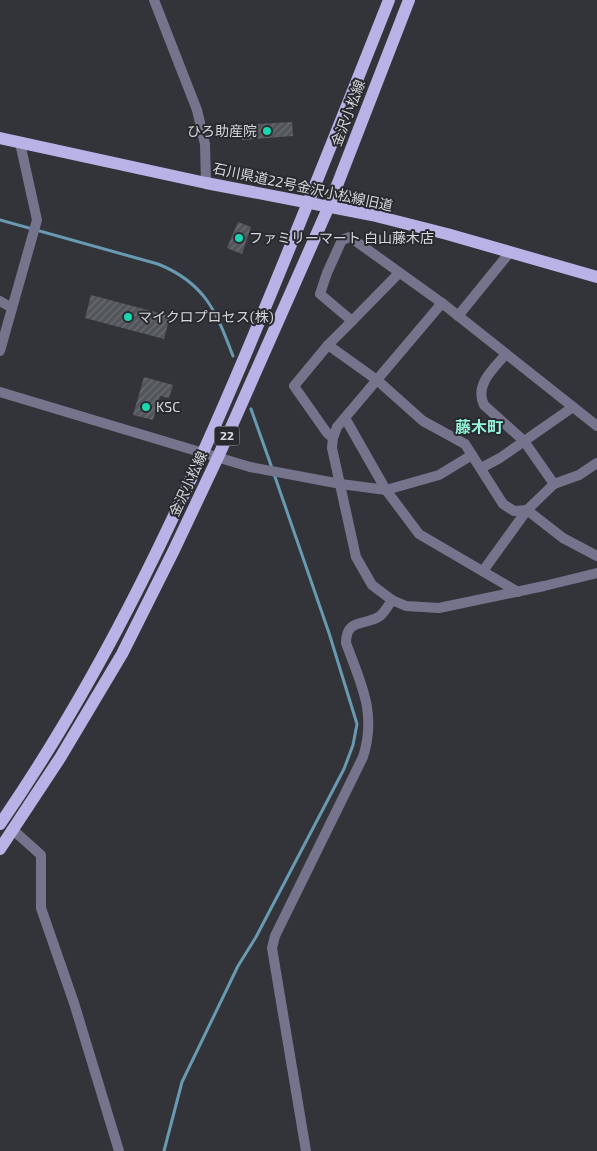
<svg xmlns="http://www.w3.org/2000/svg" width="597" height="1151" viewBox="0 0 597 1151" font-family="'Exo 2','Noto Sans JP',sans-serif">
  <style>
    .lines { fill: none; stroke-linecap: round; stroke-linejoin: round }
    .stream { stroke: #689ab3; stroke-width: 3 }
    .building { fill: url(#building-hatch) }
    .minor { stroke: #76748d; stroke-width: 10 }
    .tertiary { stroke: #76748d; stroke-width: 10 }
    .primary { stroke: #b8b2e7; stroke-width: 12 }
    .poi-dot { fill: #1bd5b1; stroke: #282a2f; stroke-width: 2 }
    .labels { text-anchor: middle; stroke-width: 4; stroke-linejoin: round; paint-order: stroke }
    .shield { fill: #282a2f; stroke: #a2a4a8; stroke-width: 1 }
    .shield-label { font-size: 12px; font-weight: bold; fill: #d7d8dc }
    .street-label { font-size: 14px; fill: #d7d8dc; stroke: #282a2f }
    .poi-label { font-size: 14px; fill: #d7d8dc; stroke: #282a2f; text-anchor: start }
    .quarter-label { font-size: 16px; font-weight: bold; fill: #94f5db; stroke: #282a2f }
  </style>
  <defs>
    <pattern id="building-hatch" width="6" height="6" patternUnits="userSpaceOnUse" patternTransform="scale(1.25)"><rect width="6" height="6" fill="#52565b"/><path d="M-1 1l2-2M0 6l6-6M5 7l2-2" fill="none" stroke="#6a6e72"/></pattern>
  </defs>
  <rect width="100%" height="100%" fill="#323439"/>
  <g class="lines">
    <g class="stream">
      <path d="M 0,220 L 158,264 C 205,283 216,311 233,356"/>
      <polyline points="251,409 272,468"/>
      <polyline points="164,1151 182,1082 238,966 256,937 344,769 353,745 357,724 329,633 274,474"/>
    </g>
  </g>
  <g class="building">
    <polygon points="292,122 293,136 242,140 241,125"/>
    <polygon points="238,222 251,227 242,254 227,248"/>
    <polygon points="91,295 170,316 164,339 85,318"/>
    <polygon points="144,377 173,385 169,398 160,396 153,420 133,415"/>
  </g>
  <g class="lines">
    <g class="minor">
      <polyline points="154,0 197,110 205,144 206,183"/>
      <polyline points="399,273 352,321 320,294 327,273 342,240 350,237 442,303"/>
      <polyline points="0,301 12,308"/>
      <polyline points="458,316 510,252"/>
      <polyline points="328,345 377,380 423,421 465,444 503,504 514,511 527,510 563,538 597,556"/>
      <polyline points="0,351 37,220 20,143"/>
      <path d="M 506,354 C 494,368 474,385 484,405 L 524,441 L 554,484"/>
      <polyline points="0,392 250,467 341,484 386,490 439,475 472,455"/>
      <polyline points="345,418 386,490 419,534 518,592"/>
      <polyline points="333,438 327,433 294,386 328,345 352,321"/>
      <polyline points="481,468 500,458 573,407"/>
      <polyline points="483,571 527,510 554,484 579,475 597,463"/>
      <polyline points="13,830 41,855 41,908 74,1003 119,1151"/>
    </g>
    <g class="tertiary">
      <polyline points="597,426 442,303 337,427 333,438 332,448 356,557 372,585 392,600 406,606 439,608 544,586 597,573"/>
      <path d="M 306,1151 L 272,948 L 275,936 L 363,757 C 377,713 361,684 346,643 C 346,617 367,626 380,616 C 385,612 388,606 392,600"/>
    </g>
    <g class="primary">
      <polyline points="0,138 206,183 372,215 447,234 597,277"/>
      <path d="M 0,824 C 105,672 184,502 255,332 C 301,222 345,111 389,0"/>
      <polyline points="0,849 60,758 122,654 174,550 218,457 329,206 409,0"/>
    </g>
  </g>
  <g class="poi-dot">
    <circle cx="267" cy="131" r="5"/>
    <circle cx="239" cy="238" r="5"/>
    <circle cx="128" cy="317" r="5"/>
    <circle cx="146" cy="407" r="5"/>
  </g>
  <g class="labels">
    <rect class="shield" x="214.5" y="426.5" width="25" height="19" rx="4"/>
    <g class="shield-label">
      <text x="227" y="440">22</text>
    </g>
    <g class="street-label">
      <text transform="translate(348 113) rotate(-69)" y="5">金沢小松線</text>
      <text transform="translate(303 187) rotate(12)" y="5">石川県道22号金沢小松線旧道</text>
      <text transform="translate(188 484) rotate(-65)" y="5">金沢小松線</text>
    </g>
    <g class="poi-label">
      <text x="257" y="136" text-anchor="end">ひろ助産院</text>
      <text x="249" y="243">ファミリーマート 白山藤木店</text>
      <text x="138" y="322">マイクロプロセス(株)</text>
      <text x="156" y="412">KSC</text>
    </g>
    <g class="quarter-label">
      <text x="479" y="433">藤木町</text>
    </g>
  </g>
</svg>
